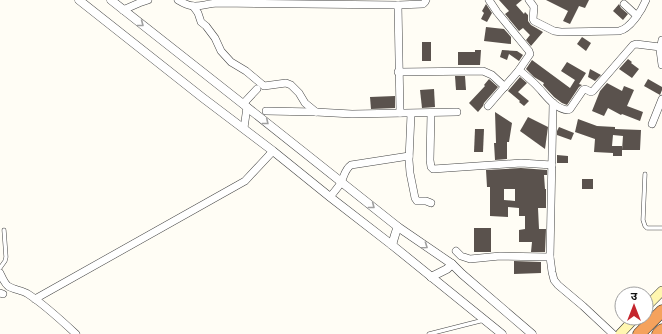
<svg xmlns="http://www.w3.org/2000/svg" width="662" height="334" viewBox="0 0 662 334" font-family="'Zilla Slab','Noto Sans Devanagari',serif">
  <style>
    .building { fill: #5a524d; fill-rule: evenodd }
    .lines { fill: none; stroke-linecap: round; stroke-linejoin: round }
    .service-casing { stroke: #444; stroke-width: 4.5 }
    .minor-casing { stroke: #444; stroke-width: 8 }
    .tertiary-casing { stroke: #444; stroke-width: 9 }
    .secondary-casing { stroke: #333; stroke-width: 10 }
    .motorway-casing { stroke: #222; stroke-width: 13 }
    .service { stroke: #fff; stroke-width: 3.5 }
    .minor { stroke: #fff; stroke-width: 7 }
    .tertiary { stroke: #fff; stroke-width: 8 }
    .secondary { stroke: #fff6b0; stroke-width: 9 }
    .motorway { stroke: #f5a25d; stroke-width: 12 }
    .oneway { stroke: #a0a0a0 }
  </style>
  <rect width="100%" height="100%" fill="#fffdf5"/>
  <g class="building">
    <polygon points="499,0 522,0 516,5 524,14 525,12 528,15 528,21 531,25 543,32 531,46 526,40 530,35 523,28 519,31 505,14 509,11"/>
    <polygon points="546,0 589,0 585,8 579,6 570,24 563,21 568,11"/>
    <polygon points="486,4 492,13 487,22 481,19 484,13 482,11"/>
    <polygon points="619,4 621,8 628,14 623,20 613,11"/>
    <polygon points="486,27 504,29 511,37 511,44 484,41"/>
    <polygon points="582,37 591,43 586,51 577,44"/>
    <rect x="422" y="42" width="9" height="19"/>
    <polygon points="475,50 481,50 480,65 458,65 458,52 475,52"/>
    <polygon points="502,50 517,51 523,55 519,61 509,54 507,60 500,57"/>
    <polygon points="628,59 632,62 631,63 639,69 632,78 619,69"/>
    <polygon points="532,60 570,88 575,80 561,71 567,62 586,73 579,84 582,85 579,87 567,105 562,103 554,97 543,85 544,83 534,77 526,69"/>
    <polygon points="590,69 601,75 595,81 588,77"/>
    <polygon points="455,76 465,76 466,90 456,90"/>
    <polygon points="520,77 527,83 518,92 529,101 524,106 519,102 520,101 508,91"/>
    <polygon points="489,79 498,87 484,103 483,106 478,112 469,103 485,86 484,85"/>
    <polygon points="648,79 662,87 662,90 660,95 644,86"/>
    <polygon points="607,83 622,91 624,86 634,90 627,106 643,112 640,121 622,114 621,115 608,108 604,116 592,111 600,91"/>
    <polygon points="434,89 435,107 422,108 420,90"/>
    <polygon points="395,96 395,108 371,109 370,97"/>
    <polygon points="495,112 512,123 509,142 507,142 507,159 495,160 494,143 496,143"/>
    <polygon points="528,117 548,127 545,149 520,131"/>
    <polygon points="578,119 597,126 615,127 615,129 641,130 640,150 622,150 623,136 613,135 612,146 622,146 622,156 613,156 613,153 594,152 595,139 575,132"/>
    <polygon points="559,127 574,133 571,140 557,135 557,131"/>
    <polygon points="475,129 484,129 483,152 474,152"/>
    <polygon points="557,155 568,156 568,163 557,163"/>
    <path d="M 521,168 L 547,170 L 547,175 L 544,175 L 545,189 L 546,189 L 546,208 L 538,208 L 539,229 L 546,229 L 545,252 L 531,252 L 532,242 L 519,242 L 519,230 L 525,229 L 525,216 L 519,216 L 519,208 L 508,207 L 508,217 L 490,216 L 490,187 L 487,187 L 486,170 ZM 504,189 L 515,189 L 515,201 L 504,200 Z"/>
    <rect x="582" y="179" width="11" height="10"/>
    <rect x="474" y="228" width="17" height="24"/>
    <polygon points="514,261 541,262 541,273 514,274"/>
  </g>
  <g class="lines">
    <g class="service-casing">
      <g id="service">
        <polyline points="645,174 643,220 645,226 647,228 662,228"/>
        <polyline points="0,268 5,261 6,257 4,230"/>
        <polyline points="429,334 484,320"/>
      </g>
    </g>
    <g class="minor-casing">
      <g id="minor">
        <path d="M 178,0 C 196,11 200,4 218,3 L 398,5 L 423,4 L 425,2 L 426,0"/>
        <path d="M 529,0 L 534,7 L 533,19 L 534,21 L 554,31 L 561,32 L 619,31 C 630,29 642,10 646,0"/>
        <polyline points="624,4 637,16"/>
        <polyline points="398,5 400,113"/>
        <polyline points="193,6 198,13 201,22 206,26 215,38 221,51 231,62 246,71 264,86 286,83 291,85 299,93 305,103 316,112"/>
        <polyline points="123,10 139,3 148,0"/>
        <polyline points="662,40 660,50 662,65"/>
        <path d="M 519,70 C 525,75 531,80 536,85 C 545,94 554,109 568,110 L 570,109 L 583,90 L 585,89 L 591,92 L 593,91 L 633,45 L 636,44 L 660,47"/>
        <polyline points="398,72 483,71 492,75 505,87"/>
        <polyline points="553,103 550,257 552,272 554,280 558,285 583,306 613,334"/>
        <polyline points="243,104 257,89"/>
        <polyline points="488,106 519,70 530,54 529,51 497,12 489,0"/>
        <polyline points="266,111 316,112 352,114 457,112"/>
        <polyline points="431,113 430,160 431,167 433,169 521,163 552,165"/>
        <polyline points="411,114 409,160 410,173 415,198 417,201 426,201 431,203"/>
        <polyline points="652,124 662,99"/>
        <polyline points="244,128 247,107"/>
        <path d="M 330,197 C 333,193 337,189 340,184 C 344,178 344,170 351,165 L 409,156"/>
        <polyline points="456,251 461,256 470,259 500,256 550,257"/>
        <path d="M 0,273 C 2,277 4,283 8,286 C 14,290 22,290 28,294 C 45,305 61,320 76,334"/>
        <polyline points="0,293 3,294"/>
        <polyline points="35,299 245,181 273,151"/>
      </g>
    </g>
    <g class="tertiary-casing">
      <g id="tertiary">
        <polyline points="79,0 203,98 273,151 330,197 392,245 502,334"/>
        <path d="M 111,0 L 243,104 L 398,227 C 395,233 394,239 392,245"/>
        <polyline points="398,227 452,264 462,274 532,334"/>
        <polyline points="431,277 447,269 452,264"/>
      </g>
    </g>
    <g class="secondary-casing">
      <g id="secondary">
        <polyline points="646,307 662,291"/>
        <polyline points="620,334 635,318"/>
      </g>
    </g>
    <g class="motorway-casing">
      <g id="motorway">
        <polyline points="639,334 662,311"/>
        <polyline points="658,334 662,330"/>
      </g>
    </g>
    <use href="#service" class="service"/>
    <use href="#minor" class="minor"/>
    <use href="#tertiary" class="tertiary"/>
    <use href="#secondary" class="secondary"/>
    <use href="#motorway" class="motorway"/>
  </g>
  <defs><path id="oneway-chevron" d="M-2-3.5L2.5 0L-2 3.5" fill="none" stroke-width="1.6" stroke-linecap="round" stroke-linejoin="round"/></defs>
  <g class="oneway">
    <use href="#oneway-chevron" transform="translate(141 24) rotate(38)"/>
    <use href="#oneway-chevron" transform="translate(266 122) rotate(39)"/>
    <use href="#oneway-chevron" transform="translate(372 206) rotate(38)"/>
    <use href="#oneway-chevron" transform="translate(425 246) rotate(35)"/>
  </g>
  <g transform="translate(634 306)"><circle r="19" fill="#ffffff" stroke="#a0a0a0"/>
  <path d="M0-3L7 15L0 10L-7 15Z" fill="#c4262e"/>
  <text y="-6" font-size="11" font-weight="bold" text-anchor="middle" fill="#111111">उ</text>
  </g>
</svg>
